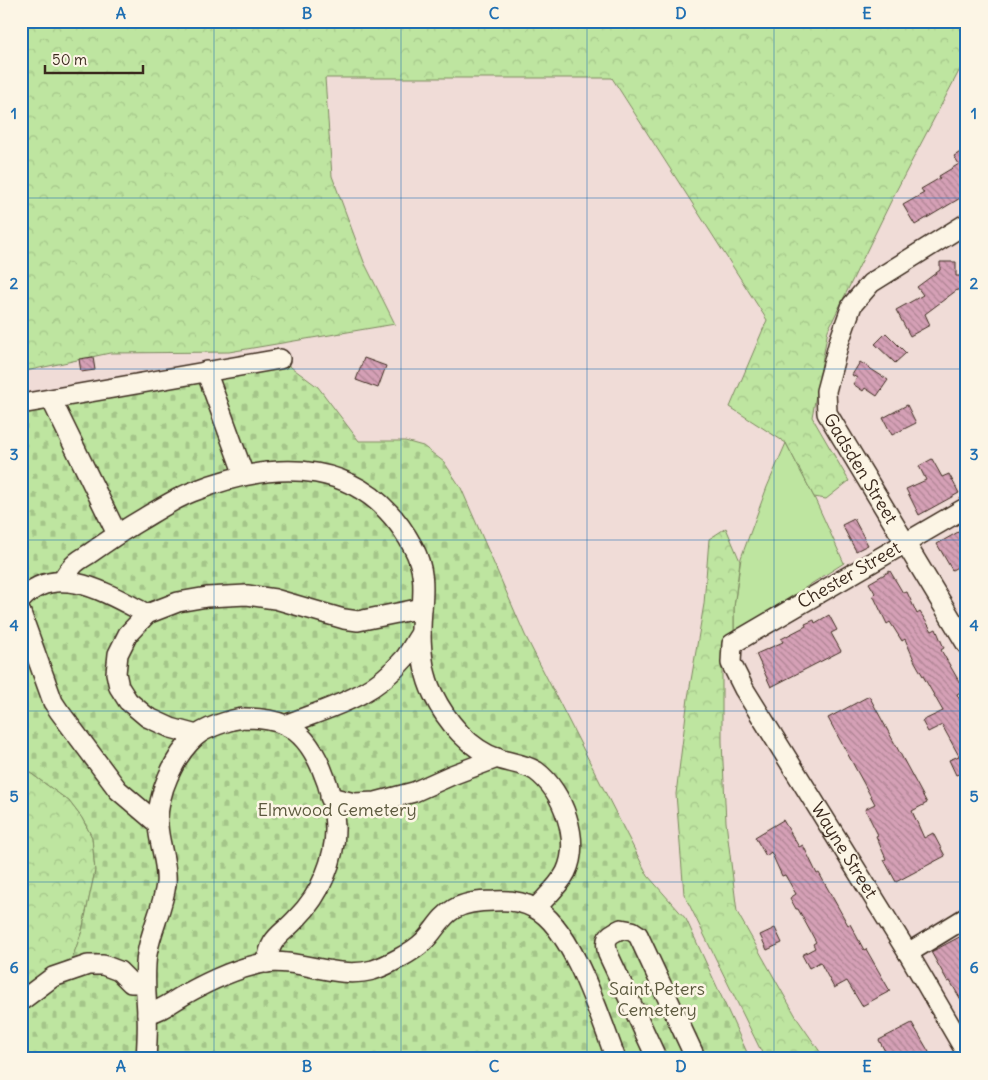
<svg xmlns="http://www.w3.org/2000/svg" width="988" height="1080" viewBox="0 0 988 1080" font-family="Delius,sans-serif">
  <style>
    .green { fill: #bee5a0; stroke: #7c885f }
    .forest { fill: url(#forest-crowns); stroke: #7c885f }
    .cemetery { fill: url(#cemetery-stones); stroke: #7c885f }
    .building { fill: url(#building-back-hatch); stroke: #3b2a1e }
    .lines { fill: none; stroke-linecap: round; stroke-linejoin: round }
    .minor-casing { stroke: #3b2a1e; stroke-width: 22 }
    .minor { stroke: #fcf5e5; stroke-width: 19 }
    .grid { fill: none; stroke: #1f6fb2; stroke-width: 1; stroke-opacity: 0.55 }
    .labels { text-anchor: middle; stroke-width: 5; stroke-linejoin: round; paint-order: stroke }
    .street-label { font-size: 18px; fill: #3b2a1e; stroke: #fcf5e5 }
    .park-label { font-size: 18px; fill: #5c593e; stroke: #fcf5e5 }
    .neatline { fill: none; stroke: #1f6fb2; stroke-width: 2 }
    .grid-label { font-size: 16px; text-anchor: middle; font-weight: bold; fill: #1f6fb2 }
  </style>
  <defs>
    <pattern id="forest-crowns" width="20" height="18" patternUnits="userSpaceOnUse" patternTransform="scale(1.25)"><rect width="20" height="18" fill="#bee5a0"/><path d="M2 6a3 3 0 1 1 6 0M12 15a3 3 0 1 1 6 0" fill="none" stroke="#a4c589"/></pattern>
    <pattern id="cemetery-stones" width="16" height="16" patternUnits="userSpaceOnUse" patternTransform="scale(1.25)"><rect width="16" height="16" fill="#bee5a0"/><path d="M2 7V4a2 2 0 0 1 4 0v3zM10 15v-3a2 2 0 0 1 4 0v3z" fill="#a4c589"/></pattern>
    <pattern id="building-back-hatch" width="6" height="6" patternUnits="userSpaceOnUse" patternTransform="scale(1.25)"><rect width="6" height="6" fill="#d5a0b6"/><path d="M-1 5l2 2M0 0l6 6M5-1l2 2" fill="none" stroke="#ae8393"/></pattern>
  </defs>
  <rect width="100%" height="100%" fill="#f0dcd7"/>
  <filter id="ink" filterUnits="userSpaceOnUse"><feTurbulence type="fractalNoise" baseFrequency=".02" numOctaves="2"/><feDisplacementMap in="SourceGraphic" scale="10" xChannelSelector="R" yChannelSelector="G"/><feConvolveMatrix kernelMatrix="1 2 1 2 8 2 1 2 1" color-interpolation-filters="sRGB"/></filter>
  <g filter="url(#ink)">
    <polygon class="green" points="786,443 814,497 844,563 734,633 734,607 741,558 767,487"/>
    <g class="forest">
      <polygon points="21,21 499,21 531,25 557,21 967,21 967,56 895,193 828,330 812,417 849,481 826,499 814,497 786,443 730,407 767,320 612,78 325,78 332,176 364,262 395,324 229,352 110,353 21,372"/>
      <polygon points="726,528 740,561 734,607 734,633 722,644 722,742 726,822 737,912 798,1020 825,1059 765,1059 684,894 676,794 688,698 704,604 709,539"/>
      <polygon points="21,756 25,760 29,772 69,801 82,818 92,837 95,871 82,931 68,971 21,1001"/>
    </g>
    <polygon class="cemetery" points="280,359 318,387 359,441 405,441 423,446 444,462 461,488 525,635 648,876 686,919 750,1059 21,1059 21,1001 68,970 82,931 95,871 92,837 82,818 69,801 29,772 25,760 21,756 21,404"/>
    <g class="building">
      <polygon points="967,148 967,194 915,225 903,205 924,193 921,189 940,178 939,176 959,164 954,156"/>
      <polygon points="940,262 956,262 956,276 963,276 963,290 957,290 925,314 930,325 910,336 896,310 923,295 917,287 940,270"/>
      <polygon points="886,333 906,353 895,363 875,344"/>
      <polygon points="93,357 95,370 81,372 79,359"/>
      <polygon points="364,358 386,366 378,388 356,380"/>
      <polygon points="860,362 888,380 877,396 865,388 863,391 853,384 857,378 852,375"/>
      <polygon points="907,405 916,423 892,435 883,418"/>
      <polygon points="932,459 942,477 949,474 959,493 919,515 906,489 926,480 919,466"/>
      <polygon points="854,519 868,545 856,551 842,525"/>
      <polygon points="967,527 967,562 952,570 937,544"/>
      <polygon points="890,571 903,593 907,592 917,614 920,612 932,631 936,629 944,648 941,650 964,690 957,694 967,716 967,771 956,775 949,760 959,756 942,725 928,732 922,721 943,711 915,662 905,639 902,641 890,622 887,624 873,595 875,593 869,583"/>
      <polygon points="829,615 837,630 831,633 841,651 771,687 756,654 783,642 781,639 806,626 805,624 814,620 815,623"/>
      <polygon points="869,696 927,803 912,811 924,838 933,833 945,856 896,882 884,860 886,859 876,836 878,835 865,809 875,804 828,718"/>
      <polygon points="783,820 799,847 803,845 817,874 819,873 848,925 850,924 864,950 866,949 890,991 862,1006 847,981 834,988 820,962 809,968 802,955 815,948 813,944 816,942 798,909 796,909 790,898 796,894 785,875 782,876 771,852 766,856 755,837"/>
      <polygon points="775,928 782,943 767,950 760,935"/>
      <polygon points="967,933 967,1010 950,981 948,982 931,952"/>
      <polygon points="912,1023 933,1059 889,1059 879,1040"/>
    </g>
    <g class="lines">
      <g class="minor-casing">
        <g id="minor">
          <path id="s1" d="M 967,223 L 871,283 L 852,305 L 839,342 L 826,391 L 827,413 L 967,645"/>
          <polyline points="206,371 244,475"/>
          <polyline points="51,399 117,534"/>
          <polyline points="21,404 280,359"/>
          <path id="s2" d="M 967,507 L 732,644 L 731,663 L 744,689 L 908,953 L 967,1054"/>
          <path d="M 62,581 C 65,576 68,571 72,567 C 76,561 83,558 89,554 C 106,542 122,531 139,521 C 156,511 174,499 192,492 C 277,458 365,457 413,547 C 429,576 421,601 421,631 C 421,652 424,676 433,694 C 446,721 470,750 499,759 C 511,763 525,764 536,771 C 563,791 581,840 566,872 C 559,886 546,897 536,908"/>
          <path d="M 21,600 C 56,560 110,595 147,614"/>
          <polyline points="21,613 53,702 59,711 118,790 158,824"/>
          <path d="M 285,725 C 330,707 371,698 404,659 C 410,652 415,641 421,633"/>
          <polyline points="197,735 171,728 147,717 128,701 119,687 116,673 118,654 128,634 147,614 178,602 207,597 247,595 275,599 344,619 358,621 422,608"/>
          <polyline points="330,797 354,803 376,802 414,792 452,775 497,758"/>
          <polyline points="908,953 967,917"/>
          <polyline points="21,1001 53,977 88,965 103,965 119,971 131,983 144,983"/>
          <path d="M 147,1014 C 163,1010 170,1003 184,995 C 209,981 236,968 264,963 C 301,958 336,980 373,970 C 386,966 413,952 423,942 C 434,932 440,917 454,909 C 466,902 480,901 494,901 C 508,900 522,901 534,908 C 572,926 601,1020 616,1059"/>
          <path d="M 146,1059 C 147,1044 148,1028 147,1014 C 146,993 144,974 147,954 C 151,930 163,908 166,884 C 168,864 159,845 158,825 C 157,810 162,790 168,777 C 174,763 184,747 195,737 C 204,728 232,719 244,718 C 256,718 274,720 285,725 C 317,739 334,794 335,826 C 336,859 320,895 297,918 C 281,936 270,936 267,963"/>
          <path d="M 657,1059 L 608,954 C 604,939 607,935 621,929 L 632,931 L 638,935 L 696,1059"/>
        </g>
      </g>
      <use href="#minor" class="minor"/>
    </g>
  </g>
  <path class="grid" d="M 214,21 L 214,1059M 401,21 L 401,1059M 587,21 L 587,1059M 774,21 L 774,1059M 21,198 L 967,198M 21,369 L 967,369M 21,540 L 967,540M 21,711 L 967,711M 21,882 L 967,882"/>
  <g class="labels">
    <g class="street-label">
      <text dy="6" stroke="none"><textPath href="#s1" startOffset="319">Gadsden Street</textPath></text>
      <text transform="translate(849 575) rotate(-30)" y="6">Chester Street</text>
      <text dy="6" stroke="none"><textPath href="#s2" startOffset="510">Wayne Street</textPath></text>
    </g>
    <g class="park-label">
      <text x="337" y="816">Elmwood Cemetery</text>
      <text x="657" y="995">Saint Peters<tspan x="657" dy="21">Cemetery</tspan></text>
    </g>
  </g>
  <rect width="988" height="1080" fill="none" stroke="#fcf5e5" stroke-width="55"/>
  <path d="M45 65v8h98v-8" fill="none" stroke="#3b2a1e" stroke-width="2.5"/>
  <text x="52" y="65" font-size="15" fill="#3b2a1e" stroke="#fcf5e5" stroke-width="4" paint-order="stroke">50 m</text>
  <rect x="28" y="28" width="932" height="1024" class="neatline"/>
  <g class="grid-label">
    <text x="121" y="19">A</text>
    <text x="307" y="19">B</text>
    <text x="494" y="19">C</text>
    <text x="681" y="19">D</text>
    <text x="867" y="19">E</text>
    <text x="14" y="119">1</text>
    <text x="974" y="119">1</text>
    <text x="14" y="289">2</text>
    <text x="974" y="289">2</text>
    <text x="14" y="460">3</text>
    <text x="974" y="460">3</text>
    <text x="14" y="631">4</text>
    <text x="974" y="631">4</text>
    <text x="14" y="802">5</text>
    <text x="974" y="802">5</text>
    <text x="14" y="973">6</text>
    <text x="974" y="973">6</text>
    <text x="121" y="1072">A</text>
    <text x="307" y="1072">B</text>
    <text x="494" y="1072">C</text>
    <text x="681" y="1072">D</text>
    <text x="867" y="1072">E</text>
  </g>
</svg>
